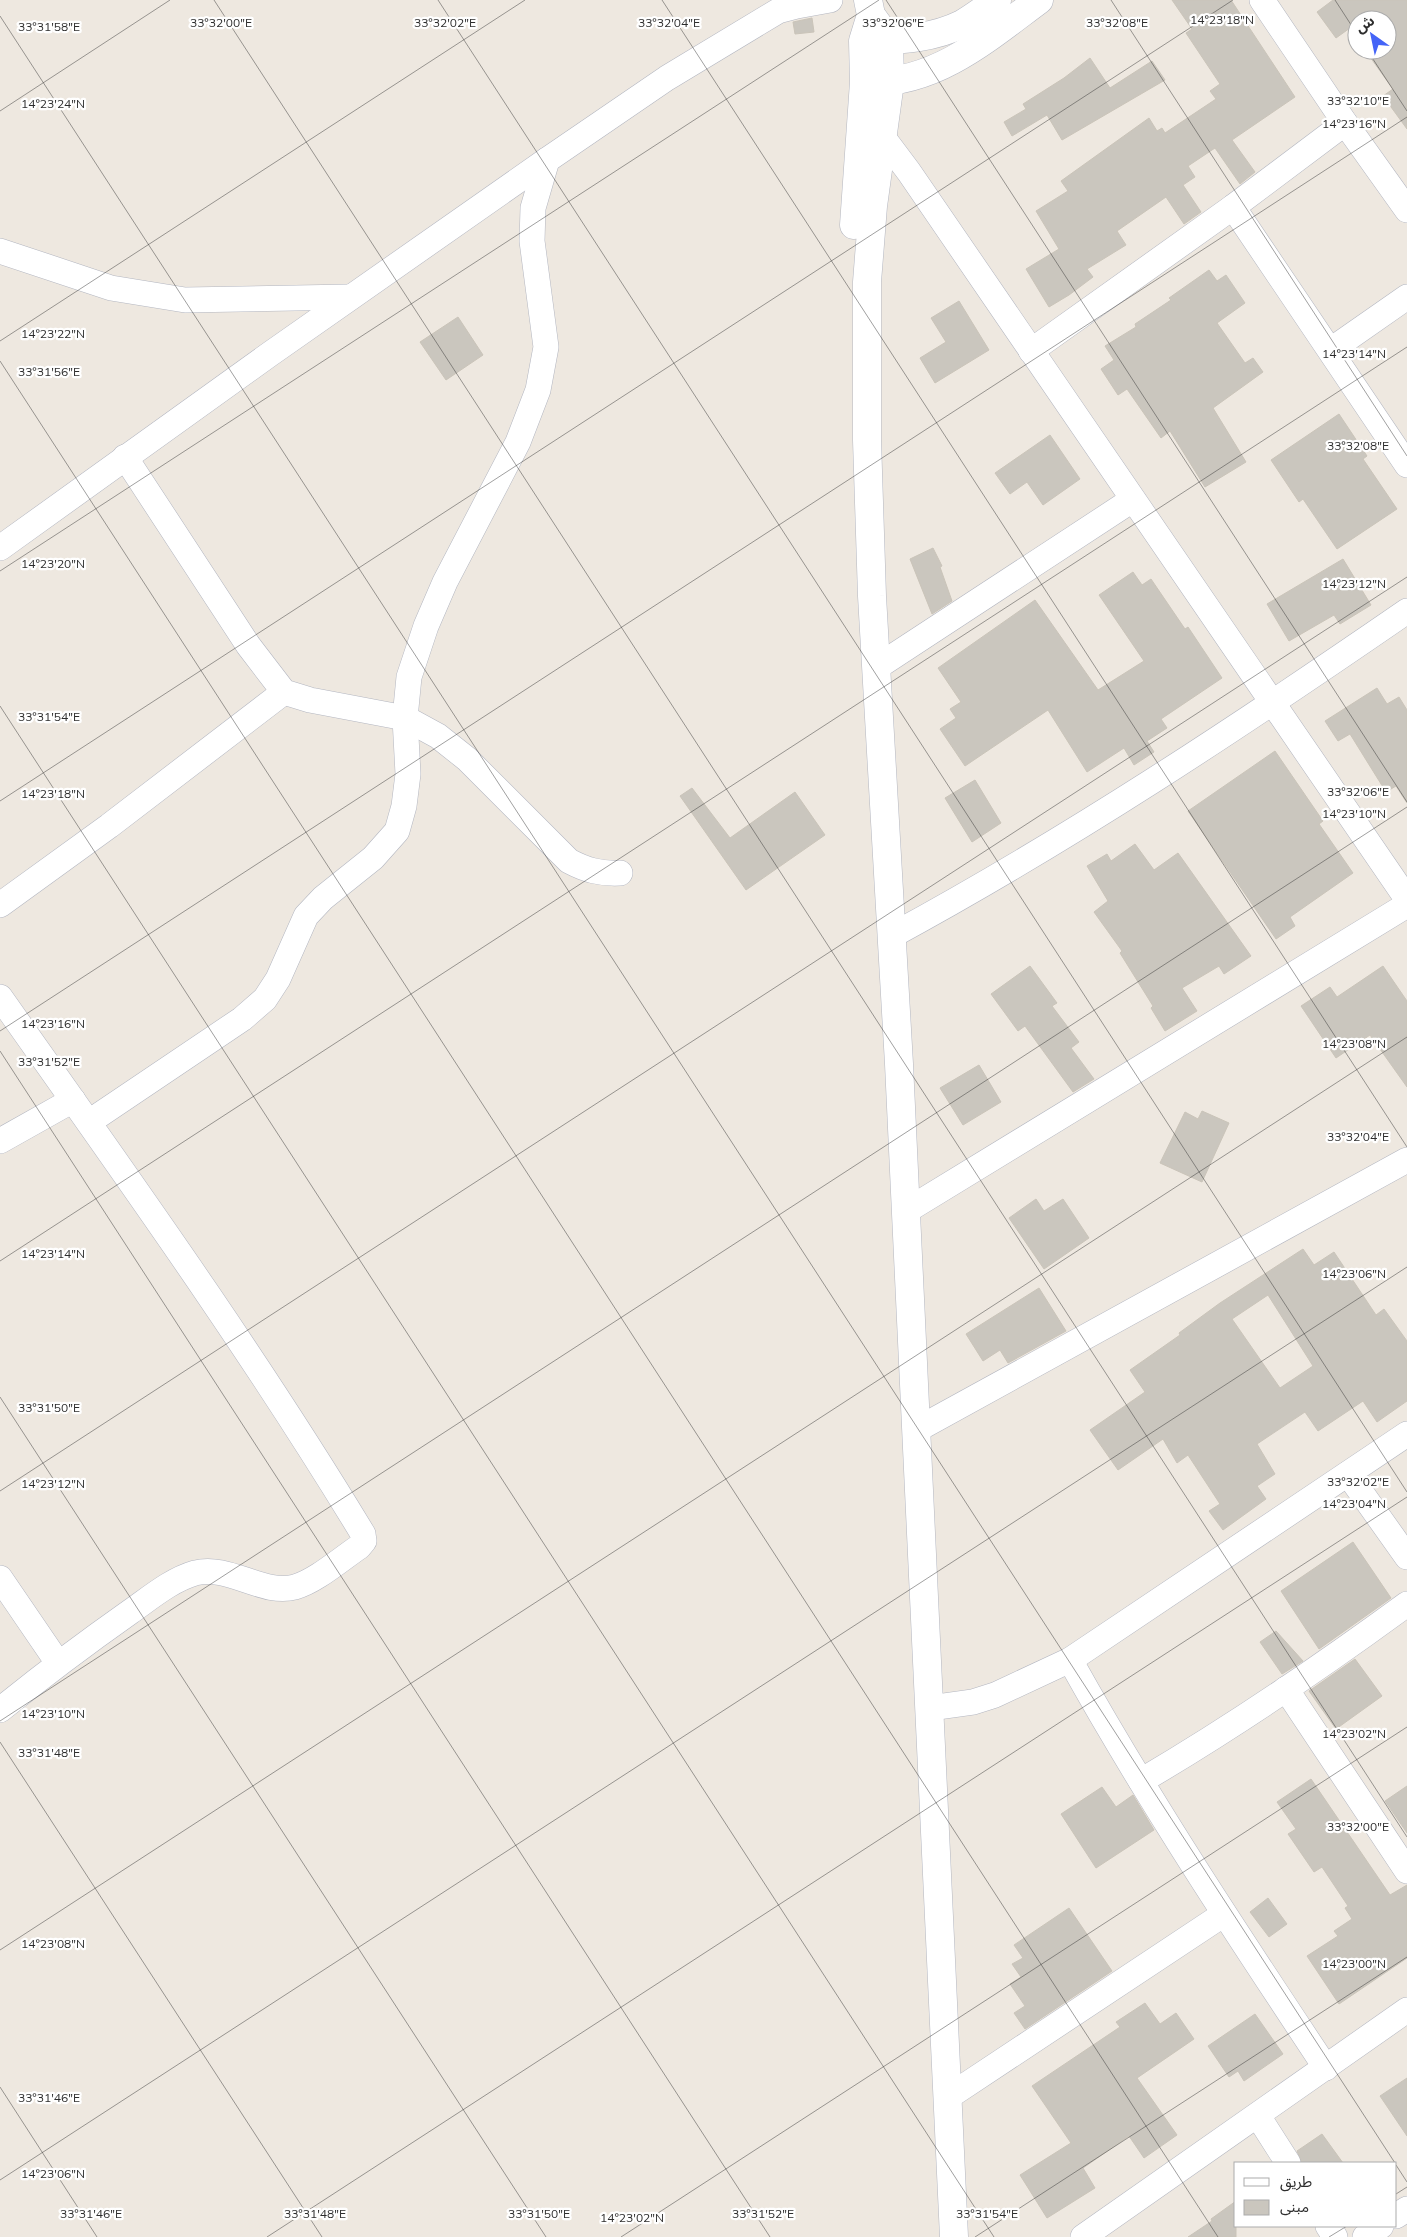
<svg xmlns="http://www.w3.org/2000/svg" width="1407" height="2237" viewBox="0 0 1407 2237" font-family="Mulish,'Noto Sans Arabic',sans-serif">
  <style>
    .building { fill: #cac6be; stroke: #cac4b9; fill-rule: evenodd }
    .lines { fill: none; stroke-linecap: round; stroke-linejoin: round }
    .street-casing { stroke: #b3b6c0; stroke-width: 26 }
    .secondary-casing { stroke: #b3b6c0; stroke-width: 29 }
    .street { stroke: #fff; stroke-width: 25 }
    .secondary { stroke: #fff; stroke-width: 28 }
    .ticks { fill: none; stroke: #2d2d2d; stroke-width: 1; stroke-opacity: 0.45 }
    .ticks-label { font-size: 12px; text-anchor: middle; fill: #2d2d2d; stroke: #fff; stroke-width: 4.5; stroke-linejoin: round; paint-order: stroke }
  </style>
  <rect width="100%" height="100%" fill="#eee8e0"/>
  <g class="building">
    <polygon points="1172,0 1231,0 1295,97 1232,140 1255,172 1240,184 1215,148 1188,166 1195,177 1183,185 1201,212 1184,224 1166,197 1117,231 1126,245 1087,269 1093,277 1069,295 1049,307 1026,269 1059,249 1036,211 1068,191 1061,181 1149,118 1157,131 1162,128 1165,133 1216,99 1210,91 1220,84 1186,33 1192,29"/>
    <polygon points="1333,0 1407,0 1407,129 1383,96 1393,89 1365,50 1387,50 1387,20 1357,20 1357,39 1350,28 1336,38 1317,12"/>
    <polygon points="812,18 814,32 795,34 793,22"/>
    <polygon points="1090,58 1110,88 1152,61 1165,80 1062,140 1047,115 1012,136 1004,122 1026,109 1023,104 1064,78"/>
    <polygon points="1209,270 1217,281 1226,275 1245,303 1217,323 1245,363 1253,358 1263,372 1213,408 1246,462 1205,487 1170,431 1161,438 1127,389 1118,395 1101,369 1114,360 1105,346 1136,327 1135,324 1171,300 1169,298"/>
    <polygon points="959,301 989,350 935,383 920,358 946,342 931,318"/>
    <polygon points="458,317 483,355 446,380 420,342"/>
    <polygon points="1339,414 1367,456 1363,459 1397,509 1337,549 1303,499 1299,502 1271,460"/>
    <polygon points="1050,435 1080,479 1043,505 1027,482 1010,494 995,473"/>
    <polygon points="933,548 942,566 940,567 952,601 932,614 910,559"/>
    <polygon points="1343,559 1371,605 1340,624 1334,615 1289,641 1267,604"/>
    <polygon points="1133,572 1142,585 1151,579 1185,629 1188,627 1222,678 1161,719 1167,728 1147,741 1154,752 1134,765 1124,748 1087,772 1048,710 965,766 940,729 956,718 950,709 961,702 938,668 1035,600 1098,690 1144,661 1099,595"/>
    <polygon points="1377,688 1387,704 1399,697 1407,710 1407,803 1396,786 1386,792 1350,734 1338,741 1325,721"/>
    <polygon points="1275,751 1323,821 1319,824 1353,873 1290,917 1295,926 1276,939 1188,811"/>
    <polygon points="975,780 1001,823 972,842 945,798"/>
    <polygon points="692,788 730,838 795,792 825,835 746,890 680,796"/>
    <polygon points="1135,844 1154,870 1178,853 1251,956 1224,974 1219,966 1182,988 1197,1011 1165,1031 1151,1008 1153,1006 1120,953 1122,951 1094,912 1108,901 1087,866 1107,854 1111,861"/>
    <polygon points="1030,966 1057,1003 1052,1006 1079,1042 1071,1048 1094,1079 1073,1092 1025,1026 1018,1031 991,994"/>
    <polygon points="1383,966 1407,1001 1407,1087 1370,1035 1336,1058 1301,1006 1330,987 1337,997"/>
    <polygon points="979,1065 1001,1102 963,1125 940,1088"/>
    <polygon points="1202,1111 1229,1123 1202,1182 1160,1163 1185,1112 1198,1119"/>
    <polygon points="1036,1199 1044,1211 1063,1199 1089,1238 1044,1269 1009,1218"/>
    <path d="M 1303,1249 L 1314,1265 L 1334,1252 L 1376,1315 L 1384,1309 L 1407,1341 L 1407,1401 L 1377,1422 L 1363,1401 L 1318,1431 L 1305,1412 L 1257,1444 L 1275,1474 L 1257,1486 L 1266,1499 L 1223,1530 L 1209,1511 L 1220,1504 L 1188,1455 L 1177,1463 L 1163,1439 L 1118,1470 L 1090,1430 L 1145,1392 L 1130,1370 L 1180,1335 L 1179,1333 L 1220,1303 ZM 1268,1295 L 1313,1366 L 1280,1388 L 1232,1319 Z"/>
    <polygon points="1039,1288 1066,1331 1008,1363 1000,1350 983,1361 966,1334"/>
    <polygon points="1353,1542 1391,1598 1319,1649 1281,1591"/>
    <polygon points="1276,1631 1303,1661 1282,1674 1260,1642"/>
    <polygon points="1355,1659 1382,1696 1336,1729 1309,1691"/>
    <polygon points="1311,1779 1390,1895 1407,1885 1407,1958 1339,2004 1307,1956 1338,1936 1334,1931 1352,1919 1345,1908 1348,1906 1322,1867 1314,1872 1288,1834 1296,1829 1277,1802"/>
    <polygon points="1407,1786 1407,1833 1385,1801"/>
    <polygon points="1102,1787 1116,1807 1133,1795 1154,1830 1096,1868 1061,1814"/>
    <polygon points="1268,1898 1287,1924 1269,1937 1250,1912"/>
    <polygon points="1069,1908 1112,1971 1025,2029 1014,2013 1025,2006 1010,1984 1021,1977 1012,1964 1023,1958 1014,1945"/>
    <polygon points="1145,2003 1160,2024 1176,2013 1194,2039 1137,2078 1177,2135 1144,2158 1129,2136 1083,2168 1095,2188 1047,2218 1020,2175 1071,2143 1032,2086 1120,2027 1116,2022"/>
    <polygon points="1255,2014 1283,2054 1244,2081 1238,2071 1229,2077 1208,2046"/>
    <polygon points="1407,2078 1407,2136 1380,2096"/>
    <polygon points="1322,2134 1343,2163 1302,2163 1297,2151"/>
    <polygon points="1236,2201 1236,2237 1188,2237 1212,2221 1211,2219"/>
  </g>
  <g class="lines">
    <g class="street-casing">
      <g id="street">
        <polyline points="1262,0 1345,123 1407,210"/>
        <polyline points="870,131 882,136 909,172 1407,899"/>
        <polyline points="1233,207 1407,465"/>
        <polyline points="0,251 111,288 185,300 350,297"/>
        <polyline points="1331,350 1407,297"/>
        <polyline points="1031,351 1233,207 1345,123"/>
        <path d="M 125,457 L 248,645 L 284,692 L 310,700 L 405,718 L 438,736 L 467,759 L 569,861 C 586,870 600,874 620,873"/>
        <polyline points="0,548 270,354 547,160 667,78 778,11 797,6 830,0"/>
        <polyline points="877,667 1132,500"/>
        <polyline points="0,905 109,826 284,692"/>
        <path d="M 891,936 C 1070,839 1240,726 1407,611"/>
        <path d="M 0,997 C 124,1173 251,1349 363,1534 L 364,1541 L 359,1547 C 341,1559 316,1581 295,1587 C 263,1596 229,1564 195,1573 C 171,1580 150,1598 130,1612 C 86,1643 42,1676 0,1710"/>
        <polyline points="89,1122 242,1019 265,999 278,979 306,916 323,898 373,858 397,831 404,806 408,774 405,718 409,677 426,626 445,582 518,442 538,390 546,347 532,241 533,208 547,160"/>
        <polyline points="0,1141 73,1100"/>
        <polyline points="906,1211 1407,905"/>
        <polyline points="916,1430 1407,1160"/>
        <polyline points="1348,1474 1407,1557"/>
        <polyline points="0,1578 58,1663"/>
        <path d="M 1070,1660 C 1148,1800 1237,1934 1326,2068"/>
        <polyline points="1286,1689 1407,1871"/>
        <polyline points="930,1708 973,1702 995,1695 1070,1660 1407,1434"/>
        <path d="M 1141,1781 C 1233,1727 1321,1667 1407,1604"/>
        <polyline points="948,2097 1224,1914"/>
        <polyline points="1258,2116 1288,2163"/>
        <polyline points="1396,2216 1407,2209"/>
        <polyline points="1328,2226 1335,2237"/>
        <polyline points="1083,2237 1407,2010"/>
        <polyline points="1365,2237 1381,2226"/>
      </g>
    </g>
    <g class="secondary-casing">
      <g id="secondary">
        <polyline points="868,0 871,15 889,40 890,82 873,206 867,282 867,440 872,596 899,1064 954,2237"/>
        <path d="M 871,41 C 902,40 934,38 962,24 C 974,17 986,8 997,0"/>
        <path d="M 873,82 C 938,82 989,37 1039,0"/>
        <polyline points="854,225 864,82 863,41 871,15"/>
      </g>
    </g>
    <use href="#street" class="street"/>
    <use href="#secondary" class="secondary"/>
  </g>
  <path class="ticks" d="M 214,0 L 1407,1837M 438,0 L 1407,1492M 662,0 L 1407,1147M 886,0 L 1407,802M 1111,0 L 1407,456M 1335,0 L 1357,34M 0,16 L 1395,2163M 1367,50 L 1407,111M 0,111 L 170,0M 0,341 L 525,0M 0,361 L 1218,2237M 0,571 L 879,0M 0,706 L 994,2237M 0,801 L 1233,0M 0,1031 L 1407,117M 0,1051 L 770,2237M 0,1261 L 1407,347M 0,1397 L 546,2237M 0,1491 L 1407,577M 0,1721 L 1407,807M 0,1742 L 322,2237M 0,1950 L 1407,1037M 0,2087 L 97,2237M 1396,2165 L 1407,2182M 0,2180 L 1407,1267M 1396,2194 L 1407,2187M 267,2237 L 1407,1497M 621,2237 L 1407,1727M 975,2237 L 1407,1957M 1329,2237 L 1347,2226"/>
  <g class="ticks-label">
    <text x="1222" y="24">14°23'18"N</text>
    <text x="221" y="27">33°32'00"E</text>
    <text x="445" y="27">33°32'02"E</text>
    <text x="669" y="27">33°32'04"E</text>
    <text x="893" y="27">33°32'06"E</text>
    <text x="1117" y="27">33°32'08"E</text>
    <text x="49" y="31">33°31'58"E</text>
    <text x="1358" y="105">33°32'10"E</text>
    <text x="53" y="108">14°23'24"N</text>
    <text x="1354" y="128">14°23'16"N</text>
    <text x="53" y="338">14°23'22"N</text>
    <text x="1354" y="358">14°23'14"N</text>
    <text x="49" y="376">33°31'56"E</text>
    <text x="1358" y="450">33°32'08"E</text>
    <text x="53" y="568">14°23'20"N</text>
    <text x="1354" y="588">14°23'12"N</text>
    <text x="49" y="721">33°31'54"E</text>
    <text x="1358" y="796">33°32'06"E</text>
    <text x="53" y="798">14°23'18"N</text>
    <text x="1354" y="818">14°23'10"N</text>
    <text x="53" y="1028">14°23'16"N</text>
    <text x="1354" y="1048">14°23'08"N</text>
    <text x="49" y="1066">33°31'52"E</text>
    <text x="1358" y="1141">33°32'04"E</text>
    <text x="53" y="1258">14°23'14"N</text>
    <text x="1354" y="1278">14°23'06"N</text>
    <text x="49" y="1412">33°31'50"E</text>
    <text x="1358" y="1486">33°32'02"E</text>
    <text x="53" y="1488">14°23'12"N</text>
    <text x="1354" y="1508">14°23'04"N</text>
    <text x="53" y="1718">14°23'10"N</text>
    <text x="1354" y="1738">14°23'02"N</text>
    <text x="49" y="1757">33°31'48"E</text>
    <text x="1358" y="1831">33°32'00"E</text>
    <text x="53" y="1948">14°23'08"N</text>
    <text x="1354" y="1968">14°23'00"N</text>
    <text x="49" y="2102">33°31'46"E</text>
    <text x="53" y="2178">14°23'06"N</text>
    <text x="91" y="2218">33°31'46"E</text>
    <text x="315" y="2218">33°31'48"E</text>
    <text x="539" y="2218">33°31'50"E</text>
    <text x="763" y="2218">33°31'52"E</text>
    <text x="987" y="2218">33°31'54"E</text>
    <text x="632" y="2222">14°23'02"N</text>
  </g>
  <rect x="1234" y="2162" width="162" height="65" fill="#ffffff" stroke="#ababab"/>
  <rect x="1244" y="2178" width="25" height="8" fill="#ffffff" stroke="#ababab"/>
  <text x="1280" y="2187" font-size="15" fill="#2d2d2d">طريق</text>
  <rect x="1244" y="2200" width="25" height="15" fill="#cac6be" stroke="#ababab"/>
  <text x="1280" y="2212" font-size="15" fill="#2d2d2d">مبنى</text>
  <g transform="translate(1372 35) rotate(327)"><circle r="24" fill="#ffffff" stroke="#ababab"/>
  <path d="M0-4L9 19L0 12L-9 19Z" fill="#4464f7"/>
  <text y="-8" font-size="14" font-weight="bold" text-anchor="middle" fill="#2d2d2d">ش</text>
  </g>
</svg>
